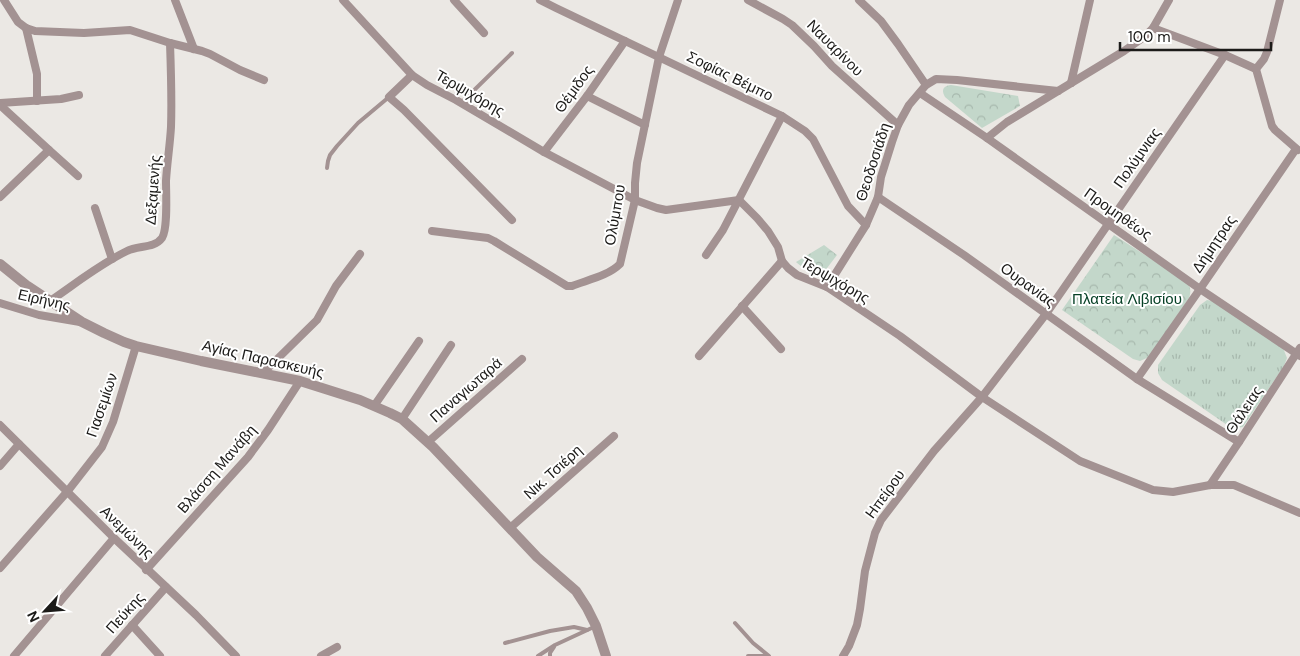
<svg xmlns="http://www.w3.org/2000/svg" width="1300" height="656" viewBox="0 0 1300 656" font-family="'DM Sans',sans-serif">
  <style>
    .grass { fill: url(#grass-tufts) }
    .park { fill: url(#park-crowns) }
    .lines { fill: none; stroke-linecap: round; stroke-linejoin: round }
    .service { stroke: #a39292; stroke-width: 4 }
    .minor { stroke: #a39292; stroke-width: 8 }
    .tertiary { stroke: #a39292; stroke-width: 10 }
    .labels { text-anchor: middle; stroke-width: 4; stroke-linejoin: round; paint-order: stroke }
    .street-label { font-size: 15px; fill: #1c1b19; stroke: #fff }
    .park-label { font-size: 15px; fill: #064026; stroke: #fff }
  </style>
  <defs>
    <pattern id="grass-tufts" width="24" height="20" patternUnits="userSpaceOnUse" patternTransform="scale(1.25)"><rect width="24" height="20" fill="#c3d7ca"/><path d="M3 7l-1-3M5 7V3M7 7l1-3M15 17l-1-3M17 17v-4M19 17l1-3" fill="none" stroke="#a7b8ad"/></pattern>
    <pattern id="park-crowns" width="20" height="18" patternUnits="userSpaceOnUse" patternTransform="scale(1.25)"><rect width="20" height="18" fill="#c3d7ca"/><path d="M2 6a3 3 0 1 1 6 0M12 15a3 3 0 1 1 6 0" fill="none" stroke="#a7b8ad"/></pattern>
  </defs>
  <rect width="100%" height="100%" fill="#ebe8e4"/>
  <polygon class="grass" points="1207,300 1216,302 1283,348 1287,358 1284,366 1243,427 1236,428 1230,427 1162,380 1158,373 1158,365 1200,305"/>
  <g class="park">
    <path d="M 951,85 L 1018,96 L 1020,106 L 982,128 L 945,97 C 941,90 943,86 951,85 Z"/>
    <path d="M 1114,235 L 1187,282 C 1191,288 1191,292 1189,298 L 1149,357 L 1140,361 L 1133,359 L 1062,310 Z"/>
    <polygon points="824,245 837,255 821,276 802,267 796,262"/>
  </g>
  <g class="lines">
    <g class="service">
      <polyline points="461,103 512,53"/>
      <polyline points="327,168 328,161 330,155 337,146 358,123 389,97"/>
      <polyline points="735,623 753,643 769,656"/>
      <polyline points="505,643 550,631 574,627 587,630"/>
      <polyline points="538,656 555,645 596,626"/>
      <polyline points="550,656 550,653 554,647"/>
      <polyline points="748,656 768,656"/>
    </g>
    <g class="minor">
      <polyline points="4,0 18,22 26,28 35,31 84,33 130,30 170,43 202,51 210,54 240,70 264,80"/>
      <polyline points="175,0 194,49"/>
      <polyline points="343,0 412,75 427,85 456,100 544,152 635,200 657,208 666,210 739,200 757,218 768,231 778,247 782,261 788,268 797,275 827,287 900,336 982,397 1080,461 1153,490 1173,492 1210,485 1234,485 1300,513"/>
      <polyline points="454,0 484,33"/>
      <polyline points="540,0 556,8 782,116 805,131 813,139 848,206 866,225"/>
      <polyline points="748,0 783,19 792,25 814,46 832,66 898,125"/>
      <polyline points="859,0 881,21 898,44 926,85"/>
      <polyline points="26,28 37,74 37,101"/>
      <polyline points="1153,28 1225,55 1256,69"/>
      <polyline points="1256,69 1272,126 1275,130 1298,150"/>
      <polyline points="1256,69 1264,59 1267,52 1280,0"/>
      <polyline points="412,75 389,97 404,110 512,220"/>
      <polyline points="1071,83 1090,0"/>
      <polyline points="920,93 987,138 1200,289 1300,356"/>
      <polyline points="587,96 645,125"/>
      <polyline points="0,103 61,99 79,95"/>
      <polyline points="0,105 49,150"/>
      <polyline points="987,138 1007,122 1124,51 1144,37 1153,28 1169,0"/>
      <polyline points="544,152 587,96 625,41"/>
      <polyline points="0,197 49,150 78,176"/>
      <polyline points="878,197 964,255 1137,379 1239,442"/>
      <polyline points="95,208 112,259"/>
      <path d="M 432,231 L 488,238 L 494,241 L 567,286 L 572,286 C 587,280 608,276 620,264 L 635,200 L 635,183 L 637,163 L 659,57 L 678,0"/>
      <polyline points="706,255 723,230 782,116"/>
      <polyline points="827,287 866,225 878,197 881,177 892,142 898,125 909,105 926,85 936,79 957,80 1058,91"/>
      <path d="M 50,301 C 75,284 100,264 127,251 C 138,245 154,249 162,238 C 168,229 166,193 166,181 C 167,163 170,145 171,127 C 172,99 171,71 170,43"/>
      <polyline points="0,303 39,315 80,322"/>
      <polyline points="742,306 781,349"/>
      <polyline points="699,356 782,261"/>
      <polyline points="263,373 317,320 336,286 360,254"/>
      <polyline points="1137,379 1200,289 1296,149"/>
      <polyline points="374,406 419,341"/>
      <polyline points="402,419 451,345"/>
      <polyline points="0,425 114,538 196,615 236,656"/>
      <polyline points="428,442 522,359"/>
      <polyline points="0,466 19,444"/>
      <polyline points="1210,485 1239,442 1300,348"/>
      <polyline points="510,528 614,436"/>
      <polyline points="0,568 67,492 102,447 113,422 136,346"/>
      <polyline points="146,570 248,457 268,430 300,381"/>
      <polyline points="132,625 160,656"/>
      <polyline points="14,656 114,538"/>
      <polyline points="105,656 166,587"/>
      <polyline points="321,656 337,647"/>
      <polyline points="843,656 849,646 857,625 860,609 865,571 875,533 881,520 934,451 982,397 1046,314 1225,55"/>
    </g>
    <polyline class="tertiary" points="0,264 26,285 82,322 104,333 124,342 136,346 201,361 300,381 360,400 390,413 402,419 433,447 537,557 576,591 587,608 596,626 606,656"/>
  </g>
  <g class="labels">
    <g class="street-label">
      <text transform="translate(835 48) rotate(45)" y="5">Ναυαρίνου</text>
      <text transform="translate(730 76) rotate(26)" y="5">Σοφίας Βέμπο</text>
      <text transform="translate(574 89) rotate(-54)" y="5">Θέμιδος</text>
      <text transform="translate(470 93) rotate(30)" y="5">Τερψιχόρης</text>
      <text transform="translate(1137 158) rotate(-55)" y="5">Πολύμνιας</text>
      <text transform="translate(873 162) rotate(-72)" y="5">Θεοδοσιάδη</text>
      <text transform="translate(153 190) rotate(-86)" y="5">Δεξαμενής</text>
      <text transform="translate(1118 214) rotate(35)" y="5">Προμηθέως</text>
      <text transform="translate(615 215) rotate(-80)" y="5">Ολύμπου</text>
      <text transform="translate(1214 244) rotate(-56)" y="5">Δήμητρας</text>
      <text transform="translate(835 280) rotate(30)" y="5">Τερψιχόρης</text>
      <text transform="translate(1028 285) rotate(36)" y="5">Ουρανίας</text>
      <text transform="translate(44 300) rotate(13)" y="5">Ειρήνης</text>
      <text transform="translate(263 359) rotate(13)" y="5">Αγίας Παρασκευής</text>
      <text transform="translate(466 390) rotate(-41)" y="5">Παναγιωταρά</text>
      <text transform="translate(102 405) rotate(-71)" y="5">Γιασεμίων</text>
      <text transform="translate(1244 410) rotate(-57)" y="5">Θάλειας</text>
      <text transform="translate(217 469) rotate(-49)" y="5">Βλάσση Μανάβη</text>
      <text transform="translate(553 472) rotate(-42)" y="5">Νικ. Τσιέρη</text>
      <text transform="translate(885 494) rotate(-54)" y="5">Ηπείρου</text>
      <text transform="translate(127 532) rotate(44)" y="5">Ανεμώνης</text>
      <text transform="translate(125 613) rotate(-48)" y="5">Πεύκης</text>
    </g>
    <g class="park-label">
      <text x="1127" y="304">Πλατεία Λιβισίου</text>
    </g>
  </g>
  <g transform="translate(45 611) rotate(244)" stroke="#ffffff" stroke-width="4" paint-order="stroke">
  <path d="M0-4L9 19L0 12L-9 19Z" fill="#1c1b19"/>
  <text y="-8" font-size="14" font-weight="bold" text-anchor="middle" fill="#1c1b19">N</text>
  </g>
  <path d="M1120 42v8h151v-8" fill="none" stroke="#1c1b19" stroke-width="2.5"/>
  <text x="1128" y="42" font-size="15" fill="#1c1b19" stroke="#ffffff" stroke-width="4" paint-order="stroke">100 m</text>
</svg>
